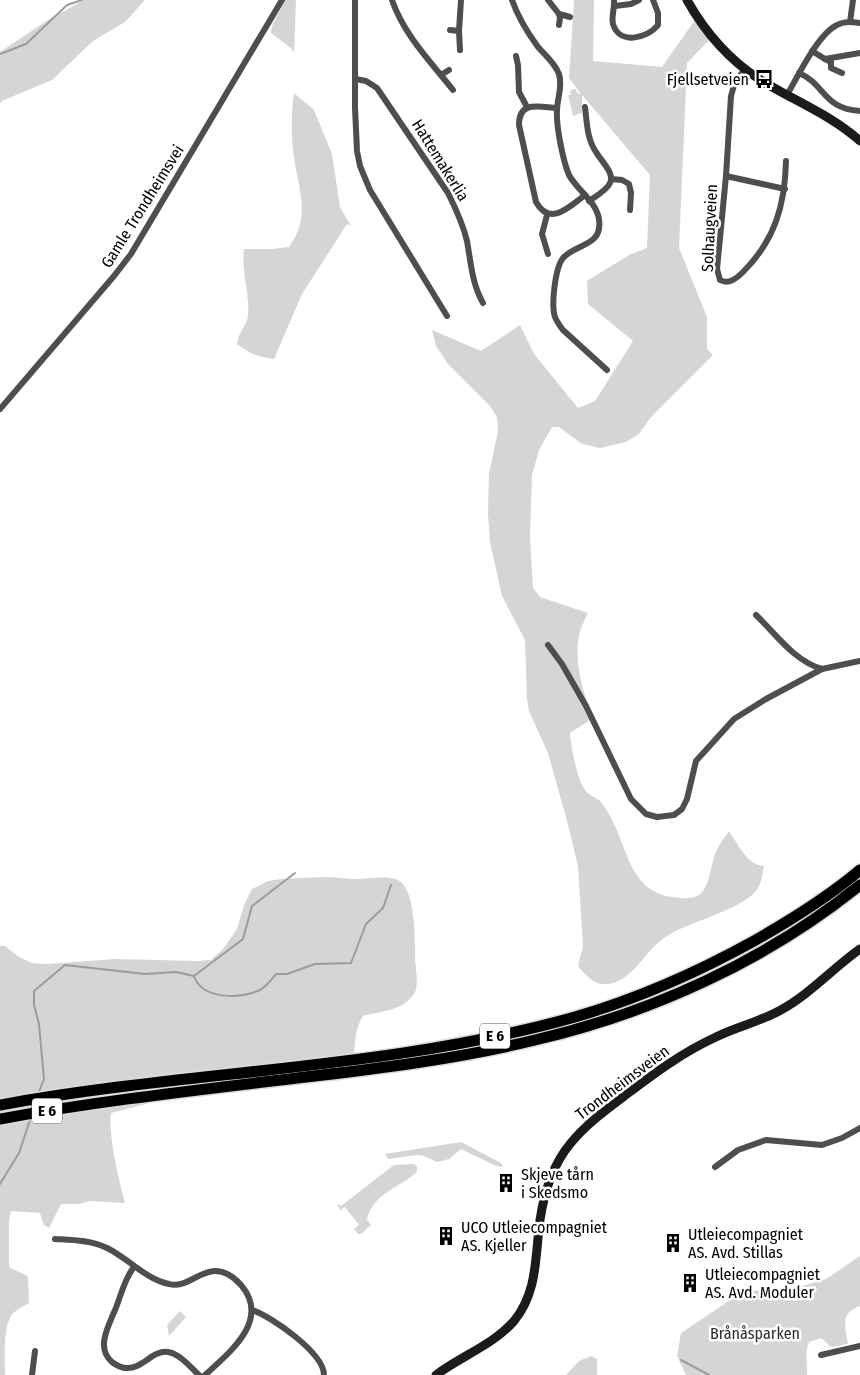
<svg xmlns="http://www.w3.org/2000/svg" width="860" height="1375" viewBox="0 0 860 1375" font-family="'Fira Sans Condensed',sans-serif">
  <style>
    .green { fill: #d5d5d5 }
    .lines { fill: none; stroke-linecap: round; stroke-linejoin: round }
    .stream { stroke: #9c9c9c; stroke-width: 2 }
    .highway-casing { stroke: #dbdbdb; stroke-width: 14 }
    .street { stroke: #4e4e4e; stroke-width: 6 }
    .secondary { stroke: #1b1b1b; stroke-width: 9 }
    .highway { stroke: #000; stroke-width: 11 }
    .labels { text-anchor: middle; stroke-width: 5; stroke-linejoin: round; paint-order: stroke }
    .shield { fill: #fff; stroke: #4c4c4c; stroke-width: 1 }
    .shield-label { font-size: 15px; font-weight: bold; fill: #000 }
    .poi-label { font-size: 16px; fill: #000; stroke: #fff; text-anchor: start }
    .street-label { font-size: 16px; fill: #000; stroke: #fff }
    .park-label { font-size: 16px; fill: #2c2c2c; stroke: #fff }
  </style>
  <rect width="100%" height="100%" fill="#fff"/>
  <g class="green">
    <polygon points="84,0 145,0 125,22 93,41 52,80 16,95 2,101 0,104 0,52 48,20"/>
    <path d="M 285,0 L 296,0 L 294,53 L 292,49 L 271,33 C 271,22 281,11 285,0 Z"/>
    <path d="M 574,0 L 594,0 L 593,61 L 662,67 L 695,20 L 711,38 L 687,63 L 679,248 L 707,317 L 707,349 L 713,355 L 651,417 L 639,434 L 626,442 L 600,448 L 582,444 L 559,427 L 552,427 L 539,450 L 532,475 L 530,536 L 533,588 L 540,597 L 588,613 C 585,620 580,628 579,636 C 574,663 583,693 593,718 L 570,733 C 571,746 577,781 586,791 C 590,796 597,798 601,802 C 605,807 608,813 611,818 C 628,849 630,892 673,897 C 681,898 691,900 699,895 C 709,889 711,865 715,854 C 718,846 724,838 729,831 C 738,844 747,865 764,866 C 763,873 761,885 756,891 C 739,911 690,921 667,936 C 647,948 636,976 613,983 C 597,988 587,977 578,966 L 583,946 L 578,866 L 566,817 L 548,753 L 529,711 L 527,698 L 525,640 L 502,596 L 490,542 L 488,514 L 489,474 L 498,431 L 497,417 L 490,406 L 448,364 L 436,346 L 432,330 L 481,351 L 520,325 L 534,354 L 578,408 L 595,401 L 633,341 L 588,304 L 587,281 L 629,255 L 647,248 L 650,175 L 582,95 L 582,113 L 573,116 L 568,95 L 571,95 L 570,90 L 576,89 L 577,93 L 581,94 L 569,78 Z"/>
    <path d="M 294,93 L 314,110 L 332,154 L 340,207 L 351,226 L 347,224 L 302,294 L 274,359 C 259,358 249,353 237,344 C 237,334 247,326 248,316 C 250,293 241,272 244,249 L 272,249 L 289,247 C 311,216 299,191 294,158 C 291,137 291,114 294,93 Z"/>
    <path d="M 325,877 C 336,877 346,879 356,879 C 369,879 386,875 398,880 C 416,889 415,942 415,960 C 416,969 419,986 414,994 C 402,1011 382,1011 363,1016 C 351,1034 357,1056 351,1077 L 338,1080 L 154,1102 L 111,1113 C 108,1136 119,1180 125,1203 L 89,1201 L 80,1204 L 61,1204 L 49,1228 L 44,1225 L 40,1213 L 11,1211 L 9,1220 L 9,1265 L 10,1268 L 28,1276 L 29,1303 C 22,1307 13,1311 10,1318 C 3,1331 5,1360 5,1375 L 0,1375 L 0,946 L 5,946 L 19,957 L 32,963 L 47,964 L 115,959 L 197,961 L 211,960 L 223,949 L 237,929 L 244,905 L 252,889 L 268,881 L 282,879 Z"/>
    <polygon points="461,1142 501,1163 503,1167 496,1166 461,1149 449,1159 437,1162 424,1156 417,1155 388,1159 385,1154"/>
    <path d="M 414,1164 L 417,1167 L 417,1172 C 399,1188 372,1194 367,1220 L 371,1225 L 361,1234 L 358,1234 L 354,1229 L 359,1225 L 345,1207 L 340,1210 L 337,1204 L 341,1206 L 394,1165 Z"/>
    <path d="M 860,1256 L 860,1306 C 840,1312 845,1327 848,1344 L 831,1347 L 821,1338 L 809,1342 C 804,1353 808,1363 807,1375 L 686,1375 L 677,1356 L 681,1333 L 742,1292 L 762,1290 L 772,1292 L 792,1289 L 826,1279 Z"/>
    <polygon points="180,1311 186,1317 169,1336 167,1325"/>
    <polygon points="591,1356 597,1359 597,1375 566,1375 579,1361"/>
  </g>
  <g class="lines">
    <g class="stream">
      <polyline points="0,54 26,44 67,5 82,0"/>
      <path d="M 194,976 C 202,1000 240,999 260,990 C 266,987 272,979 276,974 L 287,974 L 315,964 L 351,963 L 366,924 L 383,908 L 391,885"/>
      <polyline points="194,976 243,939 252,906 295,873"/>
      <polyline points="38,1094 44,1079 39,1024 34,1005 34,991 65,965 145,974 176,972 194,976"/>
      <polyline points="0,1184 19,1153 31,1117"/>
      <polyline points="681,1360 709,1375"/>
    </g>
    <g class="highway-casing">
      <g id="highway">
        <path d="M 0,1105 C 190,1070 388,1070 575,1017 C 637,999 698,972 754,941 C 791,920 828,897 860,870"/>
        <path d="M 0,1119 C 98,1101 198,1090 297,1078 C 376,1069 457,1059 535,1040 C 651,1013 766,961 860,885"/>
      </g>
    </g>
    <g class="street">
      <polyline points="355,0 355,108 357,151 360,166 370,190 447,316"/>
      <path d="M 392,0 C 404,35 431,62 453,90"/>
      <path d="M 512,0 C 518,17 527,32 538,47 C 545,55 555,63 559,74 C 563,87 557,98 557,111 C 556,126 563,161 569,175 C 577,190 596,201 599,219 C 603,247 576,243 563,258 C 555,268 551,305 555,317 C 557,322 560,326 563,330 L 607,370"/>
      <polyline points="548,0 559,14 570,17"/>
      <path d="M 614,0 C 615,8 611,16 613,24 C 619,45 647,39 658,25 L 658,13 L 653,0"/>
      <polyline points="615,6 631,4 639,0"/>
      <polyline points="559,14 560,18 559,25"/>
      <polyline points="850,22 853,0"/>
      <polyline points="450,30 459,31"/>
      <polyline points="460,50 459,31 461,0"/>
      <polyline points="812,51 825,59 860,53"/>
      <polyline points="516,56 518,65 519,92 527,107"/>
      <polyline points="825,59 831,62 831,68 842,73"/>
      <path d="M 745,69 L 735,82 L 731,96 L 726,176 L 717,269 L 720,280 C 729,285 737,278 743,272 C 775,240 785,205 786,161"/>
      <path d="M 799,73 C 825,84 823,109 860,111"/>
      <polyline points="441,75 449,70"/>
      <path d="M 356,79 L 366,81 L 377,88 L 448,193 C 456,209 463,224 467,241 C 471,263 472,284 483,303"/>
      <path d="M 787,95 C 798,76 818,34 837,25 C 844,21 852,22 860,23"/>
      <path d="M 585,107 C 587,123 587,139 596,152 C 601,161 615,173 610,183 C 606,191 596,196 589,201"/>
      <path d="M 557,108 C 539,107 519,100 519,125 L 536,202 C 550,227 569,207 585,195"/>
      <polyline points="726,176 785,189"/>
      <polyline points="611,179 622,180 629,184 631,193 630,210"/>
      <polyline points="547,215 542,234 548,254"/>
      <polyline points="0,409 114,276 131,254 282,0"/>
      <path d="M 756,615 C 776,634 794,661 822,669"/>
      <polyline points="548,645 562,664 586,706 631,799 646,814 657,817 674,815 682,809 687,799 696,761 734,719 766,699 822,669 860,661"/>
      <polyline points="715,1167 738,1150 766,1140 822,1145 842,1138 860,1128"/>
      <path d="M 55,1239 C 73,1240 90,1240 107,1248 C 128,1258 145,1279 169,1284 C 185,1289 199,1271 215,1271 C 226,1271 234,1277 241,1285 C 271,1320 230,1352 205,1375"/>
      <path d="M 134,1267 C 125,1278 122,1292 117,1305 C 111,1322 94,1347 112,1362 C 116,1365 121,1368 126,1368 C 143,1369 152,1350 168,1352 C 180,1354 190,1367 199,1375"/>
      <path d="M 252,1310 C 271,1316 324,1353 324,1375"/>
      <polyline points="821,1355 860,1346"/>
      <polyline points="32,1375 35,1351"/>
    </g>
    <g class="secondary">
      <path d="M 687,0 C 705,32 728,59 759,79 C 792,100 830,114 860,141"/>
      <path d="M 436,1375 C 461,1356 493,1345 514,1321 C 538,1292 535,1256 540,1220 C 544,1193 552,1166 570,1144 C 586,1124 607,1109 627,1094 C 655,1073 683,1052 716,1037 C 736,1027 759,1022 779,1011 C 809,995 832,969 860,949"/>
    </g>
    <use href="#highway" class="highway"/>
  </g>
  <defs>
    <g id="bus-bare" transform="scale(1.5)"><path d="M-5-6H5V4H4V6H2V4H-2V6H-4V4H-5ZM-3.5-4V0h7V-4ZM-3.5 1.2v1.5H-2V1.2ZM2 1.2v1.5H3.5V1.2Z" fill="#000" stroke="#fff" stroke-width="2.5" paint-order="stroke"/></g>
    <g id="building-bare" transform="scale(1.5)"><path d="M-4-6H4V6H1V3H-1V6H-4ZM-2.5-4.3h1.7v1.8h-1.7ZM.8-4.3h1.7v1.8H.8ZM-2.5-1h1.7V.8h-1.7ZM.8-1h1.7V.8H.8Z" fill="#000" stroke="#fff" stroke-width="2.5" paint-order="stroke"/></g>
  </defs>
  <g fill-rule="evenodd">
    <use href="#bus-bare" x="764" y="79"/>
    <use href="#building-bare" x="506" y="1183"/>
    <use href="#building-bare" x="446" y="1236"/>
    <use href="#building-bare" x="673" y="1243"/>
    <use href="#building-bare" x="690" y="1283"/>
  </g>
  <g class="labels">
    <g class="shield">
      <rect x="480" y="1023.5" width="30" height="25" rx="4"/>
      <rect x="32" y="1098.5" width="30" height="25" rx="4"/>
    </g>
    <g class="shield-label">
      <text x="495" y="1041">E 6</text>
      <text x="47" y="1116">E 6</text>
    </g>
    <g class="poi-label">
      <text x="749" y="85" text-anchor="end">Fjellsetveien</text>
      <text x="521" y="1180">Skjeve tårn<tspan x="521" dy="18">i Skedsmo</tspan></text>
      <text x="461" y="1233">UCO Utleiecompagniet<tspan x="461" dy="18">AS. Kjeller</tspan></text>
      <text x="688" y="1240">Utleiecompagniet<tspan x="688" dy="18">AS. Avd. Stillas</tspan></text>
      <text x="705" y="1280">Utleiecompagniet<tspan x="705" dy="18">AS. Avd. Moduler</tspan></text>
    </g>
    <g class="street-label">
      <text transform="translate(441 160) rotate(58)" y="6">Hattemakerlia</text>
      <text transform="translate(142 206) rotate(-58)" y="6">Gamle Trondheimsvei</text>
      <text transform="translate(709 228) rotate(-87)" y="6">Solhaugveien</text>
      <text transform="translate(622 1082) rotate(-37)" y="6">Trondheimsveien</text>
    </g>
    <g class="park-label">
      <text x="755" y="1339">Brånåsparken</text>
    </g>
  </g>
</svg>
